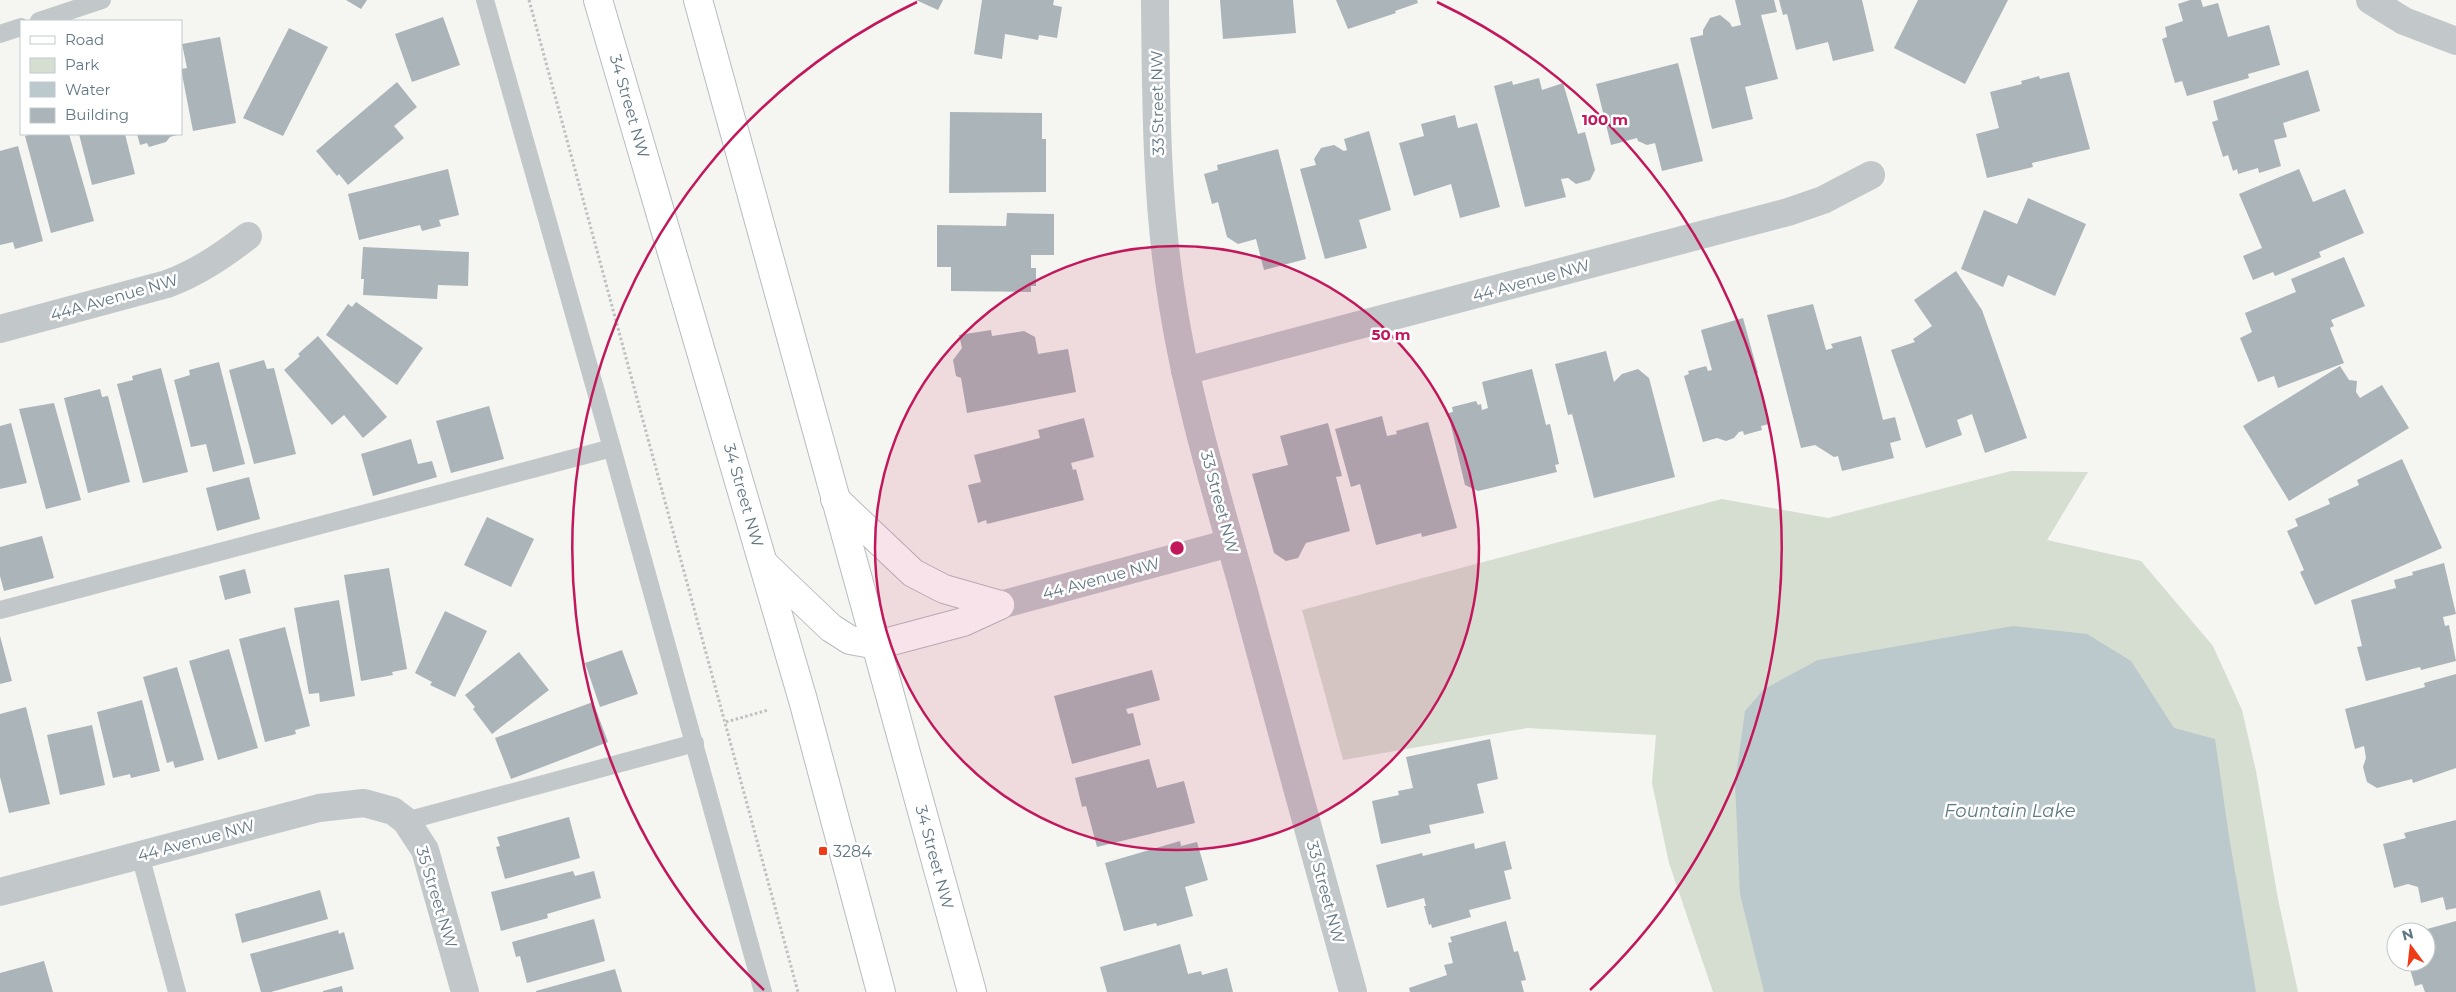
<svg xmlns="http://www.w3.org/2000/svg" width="2456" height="992" viewBox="0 0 2456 992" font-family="Montserrat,sans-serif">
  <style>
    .green { fill: #d6ddd1 }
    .water { fill: #bbc8cc }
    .building { fill: #abb4b8 }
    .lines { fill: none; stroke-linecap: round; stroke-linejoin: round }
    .secondary-casing { stroke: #b6bcc0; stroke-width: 30 }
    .path { stroke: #bec0c2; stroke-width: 3; stroke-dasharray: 2.5 2.5; stroke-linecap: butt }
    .lane { stroke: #c2c7c9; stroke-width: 18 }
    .street { stroke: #c2c7c9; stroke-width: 28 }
    .secondary { stroke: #fff; stroke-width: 28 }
    .ring { fill: none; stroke: #c2185b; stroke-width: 2.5 }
    .poi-dot { fill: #f03b16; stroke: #fff; stroke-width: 2 }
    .labels { text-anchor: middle; stroke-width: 5; stroke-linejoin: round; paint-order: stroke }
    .street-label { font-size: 16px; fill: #627784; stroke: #fff }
    .poi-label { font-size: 16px; fill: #627784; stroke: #fff; text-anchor: start }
    .water-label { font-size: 18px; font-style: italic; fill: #5d7a82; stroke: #fff }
    .centre { fill: #c2185b; stroke: #fff; stroke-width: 2.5 }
    .ring-label { font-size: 15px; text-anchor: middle; font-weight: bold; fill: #c2185b; stroke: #fff; stroke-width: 5; stroke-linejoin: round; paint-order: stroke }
  </style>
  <rect width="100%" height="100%" fill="#f5f5f1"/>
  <polygon class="green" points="2011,471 2088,472 2047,540 2141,561 2213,646 2242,710 2256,771 2278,899 2298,992 1713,992 1669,863 1652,783 1656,735 1527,728 1343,760 1302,610 1722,499 1828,518"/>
  <polygon class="water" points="2013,626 2087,634 2131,661 2174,728 2215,739 2229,837 2256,992 1764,992 1740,894 1735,783 1745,711 1764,689 1818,660"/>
  <g class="building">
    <polygon points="346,0 367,0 361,9"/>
    <polygon points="916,0 943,0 938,10"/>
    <polygon points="982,0 1054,0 1053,5 1062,7 1057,38 1039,35 1038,40 1005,34 1002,59 974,54"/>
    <polygon points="1220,0 1293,0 1296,33 1223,39"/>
    <polygon points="1336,0 1417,0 1418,3 1395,11 1396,13 1348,29"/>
    <polygon points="1735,0 1774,0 1777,12 1761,15 1778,79 1745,87 1753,119 1712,129 1690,38 1703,35 1703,30 1710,18 1720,15 1730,23 1732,27 1741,25"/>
    <polygon points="1779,0 1862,0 1874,51 1833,61 1828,42 1796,50 1787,14 1783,15"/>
    <polygon points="1918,0 2008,0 1965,84 1894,48"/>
    <polygon points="2190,0 2201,0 2203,7 2218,3 2228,37 2269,25 2280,65 2248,74 2249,78 2187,96 2182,81 2175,83 2162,39 2167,37 2165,27 2183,21 2178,4"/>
    <polygon points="443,17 460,65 412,82 395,34"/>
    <polygon points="289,28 328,47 283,136 243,118"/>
    <polygon points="220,37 236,123 193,131 181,69 187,68 182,44"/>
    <polygon points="1678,63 1703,161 1662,171 1655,143 1647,145 1638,141 1637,138 1611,145 1596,84"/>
    <polygon points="2308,70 2320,111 2283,123 2287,137 2274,140 2281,166 2259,173 2258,168 2238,174 2237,169 2233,171 2228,155 2223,157 2212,122 2218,120 2213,101"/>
    <polygon points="2069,72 2090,149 2032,163 2033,167 1987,178 1976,134 1999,128 1990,92 2022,84 2021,81 2039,76 2040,79"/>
    <polygon points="1539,78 1542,90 1563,83 1578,134 1585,132 1595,170 1590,180 1576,184 1568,178 1561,179 1566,197 1525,207 1494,86 1512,81 1513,85"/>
    <polygon points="397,82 417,107 394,126 404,138 348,185 339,174 337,176 316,151"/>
    <polygon points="950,112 1042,113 1042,139 1046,139 1046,192 949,193"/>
    <polygon points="1455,115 1458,128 1477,123 1500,207 1460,218 1451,184 1414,196 1399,143 1424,136 1421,124"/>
    <polygon points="1369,131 1391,210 1359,220 1367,248 1325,259 1300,169 1316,165 1314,159 1321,148 1334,145 1344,151 1347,150 1344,139"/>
    <polygon points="34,134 69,134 94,221 51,233 25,136"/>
    <polygon points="79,134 125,134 135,174 92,185"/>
    <polygon points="137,134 180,134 170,137 166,142 149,147 147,143 140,145"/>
    <polygon points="18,146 43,241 15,249 13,242 0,245 0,151"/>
    <polygon points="1278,149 1306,259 1264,270 1256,239 1238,244 1227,237 1218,202 1212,204 1204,174 1218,170 1217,165"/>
    <polygon points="448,169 459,215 439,220 441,226 422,231 420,225 359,240 348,194"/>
    <polygon points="2299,169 2313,202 2345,189 2364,233 2319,252 2321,257 2275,276 2273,272 2253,280 2243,256 2262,248 2239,194"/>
    <polygon points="2028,198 2086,224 2055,296 2008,275 2003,287 1961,269 1984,210 2017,224"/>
    <polygon points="1007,213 1054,214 1054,255 1031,255 1031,268 1036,268 1036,286 1031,286 1031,292 951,291 951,267 937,267 937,225 1006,226"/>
    <polygon points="363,247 469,252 468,286 438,285 437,299 363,295 364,279 361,279"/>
    <polygon points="2344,257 2365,306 2331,320 2334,326 2330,328 2344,363 2278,388 2274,376 2258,382 2240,338 2252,332 2245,313 2296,292 2291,279"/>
    <polygon points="1956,271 1982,310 2027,438 1985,453 1972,414 1957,420 1962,435 1926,448 1891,350 1915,342 1913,339 1932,326 1914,300"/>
    <polygon points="356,302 423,348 397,385 326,335 348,304 352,307"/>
    <polygon points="1813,304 1826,350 1833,348 1831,344 1861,336 1883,420 1895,417 1901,440 1890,443 1894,458 1842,471 1838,456 1834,457 1815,445 1801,448 1767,315"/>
    <polygon points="1743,318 1758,373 1755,374 1769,424 1761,426 1762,430 1744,435 1743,431 1739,432 1734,438 1726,441 1717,438 1703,442 1684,376 1689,374 1688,371 1706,366 1708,371 1712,370 1701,330"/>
    <polygon points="991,330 992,336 1024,331 1035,337 1038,354 1068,349 1076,392 967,413 961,378 956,376 953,360 962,348 959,335"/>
    <polygon points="318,336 387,417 363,438 344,415 332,425 284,370 300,356 298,354"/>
    <polygon points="1606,351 1614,382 1622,374 1638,369 1649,378 1675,477 1594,498 1572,414 1568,415 1555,364"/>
    <polygon points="264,360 267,369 274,368 296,454 254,464 229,370"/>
    <polygon points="219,362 245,464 213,472 206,444 191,447 174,380 190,375 189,370"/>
    <polygon points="2340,366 2349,380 2357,381 2356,392 2360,398 2382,385 2409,428 2289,501 2243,426"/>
    <polygon points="161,368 188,472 143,483 117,384 133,380 132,376"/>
    <polygon points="1532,369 1546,425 1550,424 1559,464 1555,465 1557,472 1478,491 1465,485 1448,413 1453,412 1452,407 1476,401 1478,405 1481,404 1482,410 1488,408 1482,382"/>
    <polygon points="100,389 102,397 108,396 130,482 88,493 64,398"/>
    <polygon points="54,403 81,500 46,509 19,409"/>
    <polygon points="489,406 504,459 451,473 436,421"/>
    <polygon points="1382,416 1387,436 1397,434 1396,431 1428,422 1457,528 1422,537 1421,533 1376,545 1360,484 1351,487 1335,429"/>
    <polygon points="1084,418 1094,457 1071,463 1073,470 1076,469 1084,500 987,524 986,520 978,523 968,485 981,482 974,455 1040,438 1038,430"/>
    <polygon points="11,423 27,483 0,489 0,426"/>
    <polygon points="1328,423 1342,476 1336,477 1350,531 1306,543 1298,558 1286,561 1274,553 1252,474 1288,465 1280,436"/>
    <polygon points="411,439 418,464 432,461 437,477 373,496 361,454"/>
    <polygon points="2402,459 2442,548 2315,605 2300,572 2304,570 2287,531 2298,526 2295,519 2330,504 2328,499 2359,485 2357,480"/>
    <polygon points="249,477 260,519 217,531 206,488"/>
    <polygon points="487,517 534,539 511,587 464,565"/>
    <polygon points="42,536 54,578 4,591 0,576 0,547"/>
    <polygon points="2444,563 2456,614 2443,617 2445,626 2449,625 2456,661 2421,670 2420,667 2366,681 2357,647 2362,646 2351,600 2396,588 2394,580 2413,575 2412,572"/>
    <polygon points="389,568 407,669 392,672 393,675 361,681 344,575"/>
    <polygon points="245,569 251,593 225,600 219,576"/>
    <polygon points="339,600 355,696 320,702 319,693 309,694 294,608"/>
    <polygon points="445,611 487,631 455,697 430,685 432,682 415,673"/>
    <polygon points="285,627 310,726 295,730 296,734 265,742 239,639"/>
    <polygon points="0,636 12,681 0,684"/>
    <polygon points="229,649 258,748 218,760 189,661"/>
    <polygon points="622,650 638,694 600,707 585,663"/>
    <polygon points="519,652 549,690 492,734 473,709 475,707 465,695"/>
    <polygon points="177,667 204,760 175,768 173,761 167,763 143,677"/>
    <polygon points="1152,670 1160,700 1126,709 1128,714 1133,713 1141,745 1072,764 1054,696"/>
    <polygon points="2456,674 2456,768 2413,783 2412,779 2377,788 2367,782 2363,767 2366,758 2364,746 2355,749 2345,709 2425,687 2424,683"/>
    <polygon points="142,700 160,771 131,778 130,774 113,778 97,712"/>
    <polygon points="593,702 608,742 511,779 495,738"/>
    <polygon points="26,707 50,804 9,813 0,777 0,714"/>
    <polygon points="92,725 105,785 60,795 47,735"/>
    <polygon points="1490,739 1498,779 1477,784 1484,813 1429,825 1431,833 1381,844 1372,801 1399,795 1398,791 1413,788 1406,757"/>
    <polygon points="1149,759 1157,788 1184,781 1195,823 1097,847 1086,806 1082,807 1075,778"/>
    <polygon points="569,817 580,858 505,879 496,847 500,846 497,837"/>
    <polygon points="2456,820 2456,908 2446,910 2443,897 2421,903 2418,887 2408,884 2394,888 2383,844 2406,838 2404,833"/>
    <polygon points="1180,841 1181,846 1197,842 1208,880 1185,887 1193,916 1157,926 1156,923 1124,931 1105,863"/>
    <polygon points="1505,841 1512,869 1504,871 1511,899 1469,910 1471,917 1432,928 1431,924 1429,925 1424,906 1426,906 1424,898 1387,908 1376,865 1422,853 1423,856 1474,843 1475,849"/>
    <polygon points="573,871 575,876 594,871 601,898 547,914 548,918 501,931 491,892"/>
    <polygon points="320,890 328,919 242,943 235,914"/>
    <polygon points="594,919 605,961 527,983 520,956 516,957 512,942"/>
    <polygon points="1506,921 1514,952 1518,951 1526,980 1521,981 1524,992 1410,992 1409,988 1447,975 1444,965 1453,963 1448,943 1452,942 1450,937"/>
    <polygon points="2456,921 2456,992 2425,992 2422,984 2415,986 2408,962 2426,962 2426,932 2420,931"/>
    <polygon points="338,930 339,934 344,932 354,969 271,992 261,992 250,954"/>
    <polygon points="1180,944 1188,974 1201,971 1202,975 1227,968 1233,992 1107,992 1100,967"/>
    <polygon points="44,961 53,992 0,992 0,973"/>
    <polygon points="615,969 622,992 536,992 536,991"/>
    <polygon points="342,986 343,992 323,992 323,991"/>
  </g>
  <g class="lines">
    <g class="secondary-casing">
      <g id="secondary">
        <polyline points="598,0 803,700 881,992"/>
        <polyline points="698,0 972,992"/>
        <polyline points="835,499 913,573 944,589 1000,605"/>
        <polyline points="765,565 831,628 850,640 877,645 963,622 1000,605"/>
      </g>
    </g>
    <g class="path">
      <polyline points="529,0 798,992"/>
      <polyline points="726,722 768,710"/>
    </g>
    <g class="lane">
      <polyline points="485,0 612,448 763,992"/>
      <polyline points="39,21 102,0"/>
      <polyline points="0,34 21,27"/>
      <polyline points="0,610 612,448"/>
      <polyline points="406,821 695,743"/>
      <polyline points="140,855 177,992"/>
    </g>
    <g class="street">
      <path d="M 1155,0 C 1156,102 1156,204 1173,306 C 1188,401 1217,495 1243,588 C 1279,723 1316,857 1353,992"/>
      <polyline points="2370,0 2404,21 2456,41"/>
      <path d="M 0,329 L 167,284 C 197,273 222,256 248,236"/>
      <polyline points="1185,371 1788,212 1823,200 1871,175"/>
      <polyline points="1000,605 1230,543"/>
      <polyline points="0,892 319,808 364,803 393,811 406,821 425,850 465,992"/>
    </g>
    <use href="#secondary" class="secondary"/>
  </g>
  <circle cx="1177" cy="548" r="302" fill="#c2185b" fill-opacity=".12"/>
  <g class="ring">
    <circle cx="1177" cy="548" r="302"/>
    <path d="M764 990A605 605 0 0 1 917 2M1437 2A605 605 0 0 1 1590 990"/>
  </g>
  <rect class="poi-dot" x="818" y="846" width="10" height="10" rx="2.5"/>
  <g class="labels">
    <g class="street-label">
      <text transform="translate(1157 103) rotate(-91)" y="6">33 Street NW</text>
      <text transform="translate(630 106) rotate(74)" y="6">34 Street NW</text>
      <text transform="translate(1531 280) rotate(-15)" y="6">44 Avenue NW</text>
      <text transform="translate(114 297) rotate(-16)" y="6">44A Avenue NW</text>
      <text transform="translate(744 495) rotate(74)" y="6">34 Street NW</text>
      <text transform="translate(1220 502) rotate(75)" y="6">33 Street NW</text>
      <text transform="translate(1101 578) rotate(-15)" y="6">44 Avenue NW</text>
      <text transform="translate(196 840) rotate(-15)" y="6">44 Avenue NW</text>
      <text transform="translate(935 857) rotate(75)" y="6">34 Street NW</text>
      <text transform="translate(1326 892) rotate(75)" y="6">33 Street NW</text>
      <text transform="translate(437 897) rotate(73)" y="6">35 Street NW</text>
    </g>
    <g class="poi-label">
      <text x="833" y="857">3284</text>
    </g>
    <g class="water-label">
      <text x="2010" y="817">Fountain Lake</text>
    </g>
  </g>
  <circle cx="1177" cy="548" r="8" class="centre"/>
  <g class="ring-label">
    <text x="1605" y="125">100 m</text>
    <text x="1391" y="340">50 m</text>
  </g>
  <rect x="20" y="20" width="162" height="115" fill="#ffffff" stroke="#c0c9ce"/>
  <rect x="30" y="36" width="25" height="8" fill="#ffffff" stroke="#c0c9ce"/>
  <text x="65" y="45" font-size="15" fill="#627784">Road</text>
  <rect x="30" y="58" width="25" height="15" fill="#d6ddd1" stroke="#c0c9ce"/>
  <text x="65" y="70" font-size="15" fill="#627784">Park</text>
  <rect x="30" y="82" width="25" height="15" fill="#bbc8cc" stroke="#c0c9ce"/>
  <text x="65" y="95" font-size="15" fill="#627784">Water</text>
  <rect x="30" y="108" width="25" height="15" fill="#abb4b8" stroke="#c0c9ce"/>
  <text x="65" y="120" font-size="15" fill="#627784">Building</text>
  <g transform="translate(2411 947) rotate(345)"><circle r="24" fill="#ffffff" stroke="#c0c9ce"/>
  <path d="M0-4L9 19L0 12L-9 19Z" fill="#f03b16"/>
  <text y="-8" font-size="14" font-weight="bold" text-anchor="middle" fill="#627784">N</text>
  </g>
</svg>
